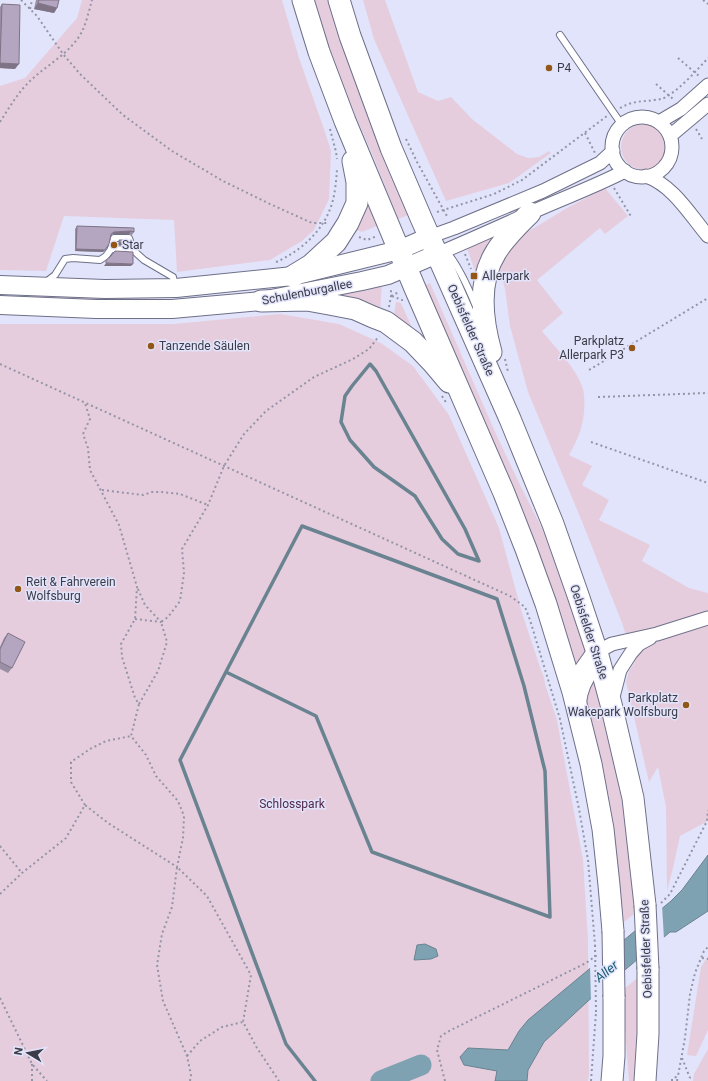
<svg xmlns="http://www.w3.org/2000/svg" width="708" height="1081" viewBox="0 0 708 1081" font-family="Roboto,sans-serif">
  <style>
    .green { fill: #e6cdde }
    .water { fill: #7ea2b1; stroke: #6a8391 }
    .pier { fill: #e2e4fb }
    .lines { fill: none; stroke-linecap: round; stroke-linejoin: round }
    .stream { stroke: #6a8391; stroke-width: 3.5 }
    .river { stroke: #7ea2b1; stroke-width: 21 }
    .lane-casing { stroke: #6e7089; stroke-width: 8 }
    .street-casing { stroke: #6e7089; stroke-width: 15 }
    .secondary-casing { stroke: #6e7089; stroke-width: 20 }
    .primary-casing { stroke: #6e7089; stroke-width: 23 }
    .path { stroke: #9395a6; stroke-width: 2; stroke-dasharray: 2 3; stroke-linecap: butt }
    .lane { stroke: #fff; stroke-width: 6 }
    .street { stroke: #fff; stroke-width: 13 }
    .secondary { stroke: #fff; stroke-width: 18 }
    .primary { stroke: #fff; stroke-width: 21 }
    .primary-bridge-casing { stroke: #6e7089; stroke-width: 23; stroke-linecap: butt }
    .path-bridge { stroke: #9395a6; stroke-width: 2; stroke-dasharray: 2 3; stroke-linecap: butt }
    .primary-bridge { stroke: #fff; stroke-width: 21 }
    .wall { fill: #9b8fa5 }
    .shaded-wall { fill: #7e7486 }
    .building { fill: #b4a6c0; stroke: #7e7486 }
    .poi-dot { fill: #925617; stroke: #e2e4fb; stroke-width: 1.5 }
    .labels { text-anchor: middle; stroke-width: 3; stroke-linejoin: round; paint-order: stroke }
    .poi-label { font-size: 12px; fill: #3b3c47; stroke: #e2e4fb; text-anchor: start }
    .street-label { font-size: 12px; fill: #3b3c47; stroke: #e2e4fb }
    .park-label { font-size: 12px; fill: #512847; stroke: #e2e4fb }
    .water-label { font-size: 13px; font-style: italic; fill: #175c73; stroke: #e2e4fb }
  </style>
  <rect width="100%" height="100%" fill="#e2e4fb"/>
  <g class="green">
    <polygon points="82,0 282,0 299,58 324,129 331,151 329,199 314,230 302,241 270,260 177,272 174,220 64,216 46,271 0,270 0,86 25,78 77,18"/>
    <polygon points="310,0 331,0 411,214 398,219 373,156 324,43"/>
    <polygon points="363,0 385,0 418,92 438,101 451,97 472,119 517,154 528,158 539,157 549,151 551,153 509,183 446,201 374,39"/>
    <circle cx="644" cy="147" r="23"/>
    <path d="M 605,188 L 628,216 L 605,234 L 600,228 L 537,280 L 563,313 L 542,331 C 554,346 578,370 583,389 C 586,402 584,420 580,432 C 577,440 573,448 569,455 L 592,466 L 582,485 L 609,500 L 599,520 L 650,545 L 642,561 L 689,588 L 708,593 L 708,821 L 680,836 L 673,868 L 667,891 L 666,807 L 658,767 L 649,782 L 626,682 L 629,671 L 635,662 L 622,623 L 583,524 L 528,392 L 510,326 L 505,289 L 500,270 L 506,257 L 519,237 L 567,208 Z"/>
    <polygon points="364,191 379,225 362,232 352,228"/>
    <polygon points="499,232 477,277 467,248"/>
    <polygon points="382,283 380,314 340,297 343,293"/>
    <polygon points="430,283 496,434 521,487 548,540 588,651 575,670 422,287"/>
    <polygon points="54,294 166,296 166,298 126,299 88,303 19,298"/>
    <polygon points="396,302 401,303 418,341 393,321"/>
    <polygon points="280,314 339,324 381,343 413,366 449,415 499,528 522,613 541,670 544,677 545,684 557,720 583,860 588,940 589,1074 588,1081 0,1081 0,324 173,324"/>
    <polygon points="595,672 623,783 638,911 620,925 585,704 588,686"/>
    <polygon points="708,956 708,1030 696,1056 687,1055 701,967"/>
    <polygon points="641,975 638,1081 629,1081 623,1003 624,989"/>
    <polygon points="708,1049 708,1081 693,1081 694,1074"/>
  </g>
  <g class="water">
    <polygon points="708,855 708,911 676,932 670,932 588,1001 544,1042 528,1070 527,1081 495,1081 497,1071 464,1065 460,1057 468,1048 508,1050 519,1031 528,1020 671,901 682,890"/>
    <polygon points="425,944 436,949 438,956 431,959 414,960 417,945"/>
  </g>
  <g class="pier">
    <polygon points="662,905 664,939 640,960 639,926"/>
    <polygon points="621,940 623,974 591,1001 590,966"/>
  </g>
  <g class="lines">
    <g class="stream">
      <polygon points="370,364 376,371 465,529 479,561 458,554 442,539 415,496 374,467 350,440 341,422 345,396 352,386"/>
      <polyline points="226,672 316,716 372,852 550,917 545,771 524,686 497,599 302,526 180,760 286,1044 315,1081"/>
    </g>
    <polyline class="river" points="381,1081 421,1065"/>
    <g class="lane-casing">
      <g id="lane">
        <polyline points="560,35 622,125"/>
        <polyline points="111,249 133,250"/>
        <path d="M 442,255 L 450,256 C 461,271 468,287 475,304"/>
        <polyline points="46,282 55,275 65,259 73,258 100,260 106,256 111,249 114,238 129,238 133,250 144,260 173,277 175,287"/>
      </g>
    </g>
    <g class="street-casing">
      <g id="street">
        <circle cx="642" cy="147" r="30"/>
        <polyline points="659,122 681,109 708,85"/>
        <polyline points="670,136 708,104"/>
        <path d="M 646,176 C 674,186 690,215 708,236"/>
        <polyline points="429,237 454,228 543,191 600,163 613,151"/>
        <path d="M 437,254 C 468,241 499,227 530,213 C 561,199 594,187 625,171"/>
        <polyline points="573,689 575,681 579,672 591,655 612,644 657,634 708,618"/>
        <polyline points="612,701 620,670 631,653 639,644 650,638"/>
        <polyline points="579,705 581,694 584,685 594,666 597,654"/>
      </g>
    </g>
    <g class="secondary-casing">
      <g id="secondary">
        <polyline points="0,285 105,289 176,288 293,276 399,250 429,237"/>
        <polyline points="0,305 96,309 172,309 261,301 362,281 388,275 437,254"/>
      </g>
    </g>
    <g class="primary-casing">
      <g id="primary">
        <polyline points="303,0 319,52 345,121 414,286 504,493 526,549 546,604 573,692 591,764 603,829 609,885 613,931"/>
        <polyline points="339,0 350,36 391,148 421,218 510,419 553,524 579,598 597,652 611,704 633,798 645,905"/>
        <polyline points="293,276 311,265 336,242 348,223 357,203 357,182 353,161"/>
        <polyline points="261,301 307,300 329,304 355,309 373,317 386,322 413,342 433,363 449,382"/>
        <path d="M 491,352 C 482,320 477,282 496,252 C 505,237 518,225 530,213"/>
        <polyline points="612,1081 614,1056 614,997"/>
        <polyline points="645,1081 648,1034 648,969"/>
      </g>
    </g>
    <g class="path">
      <polyline points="21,0 37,16 63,54 80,74 123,115 172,151 223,181 270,204 312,223 329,223"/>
      <polyline points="703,0 708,4"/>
      <polyline points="30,9 32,0"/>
      <polyline points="678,58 699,76"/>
      <polyline points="656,84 673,99"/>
      <path d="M 620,108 C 629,103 638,101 648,101 C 652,100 657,100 661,99 C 674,96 699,68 708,58"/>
      <path d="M 0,122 C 9,108 17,94 29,82 C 43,68 62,58 75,42 C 85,31 88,14 92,0"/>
      <polyline points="330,129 336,152 337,159"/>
      <polyline points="696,129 702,139"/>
      <polyline points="585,133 595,153"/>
      <polyline points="406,139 417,162 448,218"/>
      <polyline points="614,188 632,218"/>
      <polyline points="437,212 494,194 522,180 607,116"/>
      <polyline points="359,237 367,240 377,236"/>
      <polyline points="465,254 471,269"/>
      <path d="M 276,262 C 298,253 322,232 330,209 C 335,197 336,182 337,170"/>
      <polyline points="391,296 399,292"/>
      <polyline points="392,296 402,300 402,301"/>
      <polyline points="389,307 391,296 391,288"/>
      <polyline points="505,359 508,372"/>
      <polyline points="0,364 510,596 525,607 530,620 560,719 579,809 588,860 595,945"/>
      <polyline points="589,370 708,298"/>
      <polyline points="442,396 447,404"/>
      <polyline points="598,397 708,393"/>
      <polyline points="591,442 708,483"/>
      <polyline points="102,490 143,495 152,492 162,492 180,494 208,505"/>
      <polyline points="135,619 161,622 145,605 137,587"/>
      <polyline points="139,704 158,671 167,642 161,622 168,617 180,601 184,573 182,549 208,505 224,466 244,434 266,411 314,377 353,359 369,349 379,336"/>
      <polyline points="85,805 71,782 71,762 90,749 106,741 131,736"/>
      <polyline points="0,846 22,873"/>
      <polyline points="0,894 22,873 66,838 85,805 108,823 177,867 183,838 184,816 178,801 156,776 146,755 131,736 139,704 135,698 122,657 121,644 135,619 137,587 119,525 90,470 88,448 83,434 90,419 85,403"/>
      <polyline points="661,903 670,894 707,821 708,810"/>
      <polyline points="702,958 708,959"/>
      <polyline points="0,998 32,1064 47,1081"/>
      <polyline points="187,1056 200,1041 222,1027 243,1022"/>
      <polyline points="682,1058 690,1078 689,1081"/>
      <polyline points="32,1081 32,1064"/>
      <polyline points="190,1081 191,1075 187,1056 163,1001 157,965 162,934 172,907 177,867 207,896 251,975 243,1022 257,1048 279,1081"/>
      <polyline points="445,1081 437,1050 441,1036 449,1031 586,963 597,955"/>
      <polyline points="591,1081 596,1012"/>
      <polyline points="672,1081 672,1079 678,1076 685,1038 690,994 695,973 704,951 708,947"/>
      <polyline points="677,1081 678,1076"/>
    </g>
    <use href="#lane" class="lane"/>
    <use href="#street" class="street"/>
    <use href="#secondary" class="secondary"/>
    <use href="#primary" class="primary"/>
    <g class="primary-bridge-casing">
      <g id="primary-bridge">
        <polyline points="645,905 648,969"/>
        <polyline points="613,931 614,997"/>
      </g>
    </g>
    <polyline class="path-bridge" points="595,945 596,1012"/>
    <use href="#primary-bridge" class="primary-bridge"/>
  </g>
  <g class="wall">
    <polygon points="36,0 59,0 57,8 54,13 34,9"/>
    <polygon points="2,4 15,69 0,68 0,7"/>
    <polygon points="77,226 134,228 134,232 132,235 129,234 112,234 109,244 103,252 75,251 75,229"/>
    <polygon points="8,633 12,668 8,673 0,669 0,647 4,638"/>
  </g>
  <g class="shaded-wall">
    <polygon points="38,3 57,8 54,13 34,9"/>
    <polygon points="0,63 19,64 15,69 0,68"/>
    <polygon points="131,231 129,234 112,234 114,232"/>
    <polygon points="119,242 128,243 127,245 117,245"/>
    <polygon points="76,249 105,250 103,252 75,251"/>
    <polygon points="106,263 133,264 131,266 104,266"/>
  </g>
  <g class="building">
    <polygon points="39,0 59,0 57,8 38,3"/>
    <polygon points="2,4 20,5 19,64 0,63"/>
    <polygon points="77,226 134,228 134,232 131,231 114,232 111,234 109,244 105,250 76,249"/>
    <polygon points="119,240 128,240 128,243 119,242"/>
    <polygon points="115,251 133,252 133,264 106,263 106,260 111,256"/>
    <polygon points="8,633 25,642 12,668 0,662 0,649"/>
  </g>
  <g class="poi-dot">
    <circle cx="549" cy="68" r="4"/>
    <circle cx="114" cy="245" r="4"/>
    <rect x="470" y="272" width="8" height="8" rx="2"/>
    <circle cx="151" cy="346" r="4"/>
    <circle cx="632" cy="348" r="4"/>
    <circle cx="18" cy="589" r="4"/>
    <circle cx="686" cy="705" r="4"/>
  </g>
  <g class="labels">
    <g class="poi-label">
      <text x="557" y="72">P4</text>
      <text x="122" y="249">Star</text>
      <text x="482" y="280">Allerpark</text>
      <text x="624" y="345" text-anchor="end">Parkplatz<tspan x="624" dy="14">Allerpark P3</tspan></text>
      <text x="159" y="350">Tanzende Säulen</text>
      <text x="26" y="586">Reit &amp; Fahrverein<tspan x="26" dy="14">Wolfsburg</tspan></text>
      <text x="678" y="702" text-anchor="end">Parkplatz<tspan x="678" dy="14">Wakepark Wolfsburg</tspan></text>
    </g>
    <g class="street-label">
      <text transform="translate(307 292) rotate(-11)" y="4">Schulenburgallee</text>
      <text transform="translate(471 330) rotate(66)" y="4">Oebisfelder Straße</text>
      <text transform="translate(589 632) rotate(72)" y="4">Oebisfelder Straße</text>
      <text transform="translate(646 949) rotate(-92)" y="4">Oebisfelder Straße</text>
    </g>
    <g class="park-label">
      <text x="292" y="808">Schlosspark</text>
    </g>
    <g class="water-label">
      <text transform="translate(606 971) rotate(-39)" y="5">Aller</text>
    </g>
  </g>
  <g transform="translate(28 1053) rotate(280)" stroke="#e2e4fb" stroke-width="3" paint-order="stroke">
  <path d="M0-3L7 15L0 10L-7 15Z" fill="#3b3c47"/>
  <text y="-6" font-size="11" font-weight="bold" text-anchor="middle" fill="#3b3c47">N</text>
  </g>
</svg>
